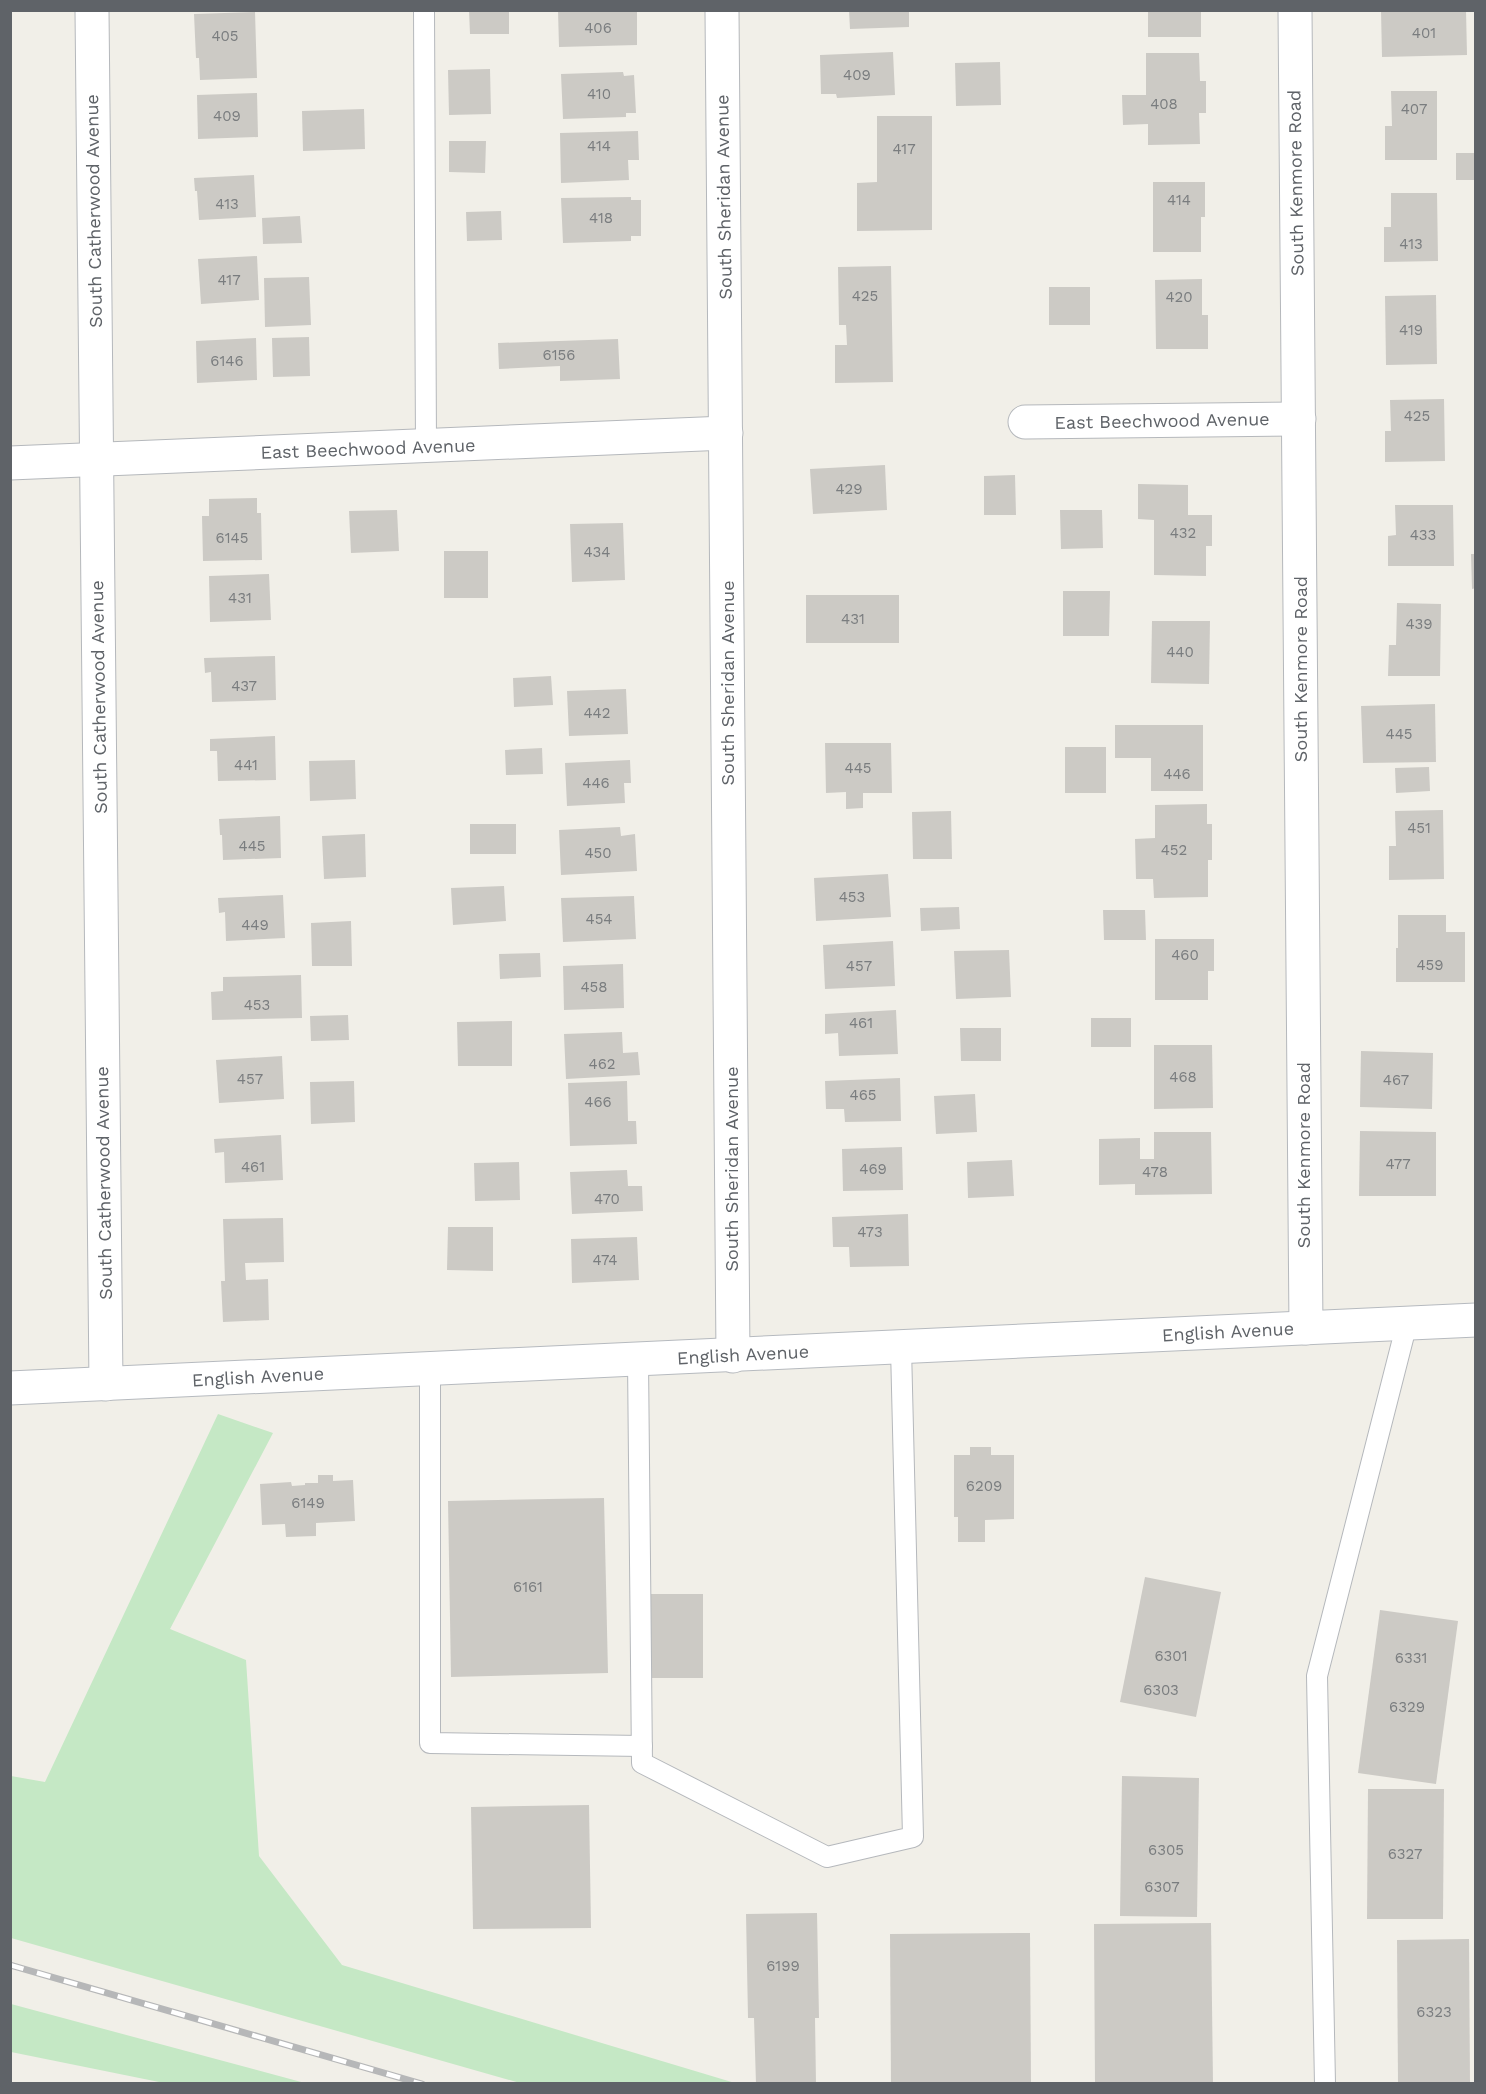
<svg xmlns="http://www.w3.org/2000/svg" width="1486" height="2094" viewBox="0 0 1486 2094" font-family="'Work Sans',sans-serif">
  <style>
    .green { fill: #c5e8c5 }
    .building { fill: #cccac5 }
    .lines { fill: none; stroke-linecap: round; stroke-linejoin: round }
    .lane-casing { stroke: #b5b8bc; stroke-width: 22 }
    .street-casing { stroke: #b5b8bc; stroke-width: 35 }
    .secondary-casing { stroke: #b6babf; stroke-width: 35 }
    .lane { stroke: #fff; stroke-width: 20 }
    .street { stroke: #fff; stroke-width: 33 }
    .secondary { stroke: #fff; stroke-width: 33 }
    .rail-casing { stroke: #b6b7b8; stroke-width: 7 }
    .rail { stroke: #fff; stroke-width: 4.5; stroke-dasharray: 14; stroke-linecap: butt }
    .labels { text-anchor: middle; stroke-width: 5; stroke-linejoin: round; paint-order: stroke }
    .number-label { font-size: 15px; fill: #7a7d7f }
    .street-label { font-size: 18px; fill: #5f6368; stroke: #fff }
  </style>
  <rect width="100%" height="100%" fill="#f1efe8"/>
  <g class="green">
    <polygon points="218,1414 273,1433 170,1629 246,1660 259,1856 342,1965 735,2083 520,2083 11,1938 11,1776 45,1782"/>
    <polygon points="11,2004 305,2083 164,2083 11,2052"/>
  </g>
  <g class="building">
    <polygon points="469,10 509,10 509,34 470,34"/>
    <polygon points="558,10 637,10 637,45 559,47"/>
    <polygon points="849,10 909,10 909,27 850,29"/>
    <rect x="1148" y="10" width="53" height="27"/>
    <polygon points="1381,10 1466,10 1467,55 1382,57"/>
    <polygon points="255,12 257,78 200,80 199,58 196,58 194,14"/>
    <polygon points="893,52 895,95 837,98 836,94 821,94 820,55"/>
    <polygon points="1146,53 1199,53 1200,81 1206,81 1206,113 1199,113 1200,144 1148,145 1148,124 1123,125 1122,95 1146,95"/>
    <polygon points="1000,62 1001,105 956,106 955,63"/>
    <polygon points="490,69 491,114 449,115 448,70"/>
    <polygon points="623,72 624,76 634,75 636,113 626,113 626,117 563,119 561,74"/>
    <polygon points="1391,91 1437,91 1437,160 1385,160 1385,126 1392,126"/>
    <polygon points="257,93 258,137 198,139 197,95"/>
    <polygon points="364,109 365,149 303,151 302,111"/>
    <polygon points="877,116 932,116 932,230 857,231 857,183 877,182"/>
    <polygon points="638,131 639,160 628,160 629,180 561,183 560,133"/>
    <polygon points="449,141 486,141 485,173 449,172"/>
    <rect x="1456" y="153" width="20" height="27"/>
    <polygon points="254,175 256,217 199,220 197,191 195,191 194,178"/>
    <polygon points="1153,182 1205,182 1205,217 1201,217 1201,252 1153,252"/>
    <polygon points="1391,193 1437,193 1438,261 1384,262 1384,227 1391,227"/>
    <polygon points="631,197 631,200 641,200 641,236 631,236 631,241 563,243 561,198"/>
    <polygon points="501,211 502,240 467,241 466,212"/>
    <polygon points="300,216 302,243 263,244 262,218"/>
    <polygon points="257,256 259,300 201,304 198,259"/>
    <polygon points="891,266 893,382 835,383 835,345 847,345 846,325 839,325 838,267"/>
    <polygon points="309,277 311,325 265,327 264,278"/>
    <polygon points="1202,279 1202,315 1208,315 1208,349 1156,349 1155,280"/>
    <rect x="1049" y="287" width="41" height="38"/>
    <polygon points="1436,295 1437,364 1386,365 1385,296"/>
    <polygon points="309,337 310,376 273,377 272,338"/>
    <polygon points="256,338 257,380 197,383 196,341"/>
    <polygon points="618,339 620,379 560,381 560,366 499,369 498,343"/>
    <polygon points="1444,399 1445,461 1385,462 1385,431 1391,431 1390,400"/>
    <polygon points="885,465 887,510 813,514 810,469"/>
    <polygon points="1015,475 1016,515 984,515 984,476"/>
    <polygon points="1138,484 1188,485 1188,515 1212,515 1212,546 1206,546 1206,576 1154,575 1154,520 1138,519"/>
    <polygon points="257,498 257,513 261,513 262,560 203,561 202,516 209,516 209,499"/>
    <polygon points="1395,505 1453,505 1454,566 1388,566 1388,536 1396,535"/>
    <polygon points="397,510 399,551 351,553 349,511"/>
    <polygon points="1060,510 1102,510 1103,548 1061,549"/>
    <polygon points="623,523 625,580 572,582 570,524"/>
    <rect x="444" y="551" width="44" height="47"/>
    <polygon points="1471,554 1476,554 1476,588 1472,589"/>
    <polygon points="269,574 271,620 210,622 209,576"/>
    <polygon points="1063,591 1110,591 1109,636 1063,636"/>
    <rect x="806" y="595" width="93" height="48"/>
    <polygon points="1397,603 1441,604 1440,676 1388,676 1389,645 1396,645"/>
    <polygon points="1152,621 1210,621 1209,684 1151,683"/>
    <polygon points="275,656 276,700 212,702 211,672 205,673 204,658"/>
    <polygon points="551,676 553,705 514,707 513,678"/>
    <polygon points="626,689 628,734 569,736 567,691"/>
    <polygon points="1435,704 1436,762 1363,763 1361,706"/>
    <polygon points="1115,725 1203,725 1203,791 1151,791 1151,758 1115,758"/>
    <polygon points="275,736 276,780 218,781 217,751 210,751 210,739"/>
    <polygon points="825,743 891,743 892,793 863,793 863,808 846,809 846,792 826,793"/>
    <rect x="1065" y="747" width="41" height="46"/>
    <polygon points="542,748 543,774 506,775 505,750"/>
    <polygon points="355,760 356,799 310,801 309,761"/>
    <polygon points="630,760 631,783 624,783 625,803 567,806 565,763"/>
    <polygon points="1429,767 1430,791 1396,793 1395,768"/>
    <polygon points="1207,804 1207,824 1212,824 1212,860 1208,860 1208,897 1154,898 1153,879 1136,879 1135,839 1155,838 1155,805"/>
    <polygon points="1443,810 1444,879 1389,880 1389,846 1396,846 1395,811"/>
    <polygon points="951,811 952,859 913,859 912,812"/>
    <polygon points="280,816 281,858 223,860 222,835 220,835 219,819"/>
    <rect x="470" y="824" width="46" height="30"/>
    <polygon points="620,827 621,836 635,834 637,871 561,875 559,830"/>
    <polygon points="365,834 366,877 324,879 322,836"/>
    <polygon points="888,874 891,917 816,921 814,878"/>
    <polygon points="504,886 506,921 453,925 451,888"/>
    <polygon points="283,895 285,938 226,941 225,912 219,913 218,898"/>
    <polygon points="634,896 636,939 563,942 561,898"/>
    <polygon points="959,907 960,929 921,931 920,908"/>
    <polygon points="1103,910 1145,910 1146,940 1104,940"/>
    <polygon points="1398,915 1446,915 1446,932 1465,932 1465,982 1396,982 1396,948 1398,948"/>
    <polygon points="351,921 352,966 312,966 311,923"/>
    <polygon points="1155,939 1214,939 1214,971 1208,971 1208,1000 1155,1000"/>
    <polygon points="893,941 895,986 825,989 823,945"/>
    <polygon points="1009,950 1011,997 956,999 954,951"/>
    <polygon points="540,953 541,977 500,979 499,954"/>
    <polygon points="623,964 624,1008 564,1010 563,966"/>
    <polygon points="301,975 302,1018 212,1020 211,992 223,991 223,977"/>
    <polygon points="896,1010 898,1054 839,1056 838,1033 825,1034 825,1014"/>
    <polygon points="348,1015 349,1040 311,1041 310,1016"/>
    <rect x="1091" y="1018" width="40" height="29"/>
    <polygon points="512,1021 512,1066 458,1066 457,1022"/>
    <polygon points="960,1028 1001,1028 1001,1061 961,1061"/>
    <polygon points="622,1032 623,1053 638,1052 640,1075 566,1079 564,1034"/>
    <polygon points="1154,1045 1212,1045 1213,1108 1154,1109"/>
    <polygon points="1361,1051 1433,1053 1432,1109 1360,1107"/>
    <polygon points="282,1056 284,1099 219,1103 216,1060"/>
    <polygon points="900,1078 901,1121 845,1122 844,1109 826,1109 825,1081"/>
    <polygon points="354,1081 355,1122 311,1124 310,1082"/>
    <polygon points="627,1081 628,1121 636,1121 637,1144 570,1146 568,1083"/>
    <polygon points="975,1094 977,1132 936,1134 934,1096"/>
    <polygon points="1360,1131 1436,1132 1436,1196 1359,1196"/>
    <polygon points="1154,1132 1211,1132 1212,1194 1135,1195 1135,1184 1099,1185 1099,1139 1140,1138 1140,1159 1154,1159"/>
    <polygon points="281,1135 283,1180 225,1183 224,1152 215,1153 214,1139"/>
    <polygon points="902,1147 903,1190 843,1191 842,1149"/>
    <polygon points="1012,1160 1014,1196 968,1198 967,1162"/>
    <polygon points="519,1162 520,1200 475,1201 474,1163"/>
    <polygon points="627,1170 628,1186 642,1186 643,1211 572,1214 570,1172"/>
    <polygon points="908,1214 909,1266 850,1267 849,1247 833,1247 832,1217"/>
    <polygon points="283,1218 284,1262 245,1263 246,1280 268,1279 269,1320 223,1322 221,1281 225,1281 223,1219"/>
    <polygon points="448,1227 493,1227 493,1271 447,1270"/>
    <polygon points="637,1237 639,1280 572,1283 571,1239"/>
    <polygon points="970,1447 991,1447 991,1455 1014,1455 1014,1519 985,1520 985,1542 958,1542 958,1517 954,1517 954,1455 970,1455"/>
    <polygon points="318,1475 333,1475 333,1481 353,1480 355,1521 316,1523 316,1536 286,1537 285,1524 262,1525 260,1484 291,1482 292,1486 305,1485 305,1483 318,1483"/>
    <polygon points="604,1498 608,1673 451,1677 448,1501"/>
    <polygon points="1145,1577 1221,1592 1196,1717 1120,1702"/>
    <rect x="648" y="1594" width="55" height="84"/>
    <polygon points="1380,1610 1458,1621 1436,1784 1358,1773"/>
    <polygon points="1122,1776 1199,1778 1197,1917 1120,1916"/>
    <polygon points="1368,1789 1444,1789 1443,1919 1367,1919"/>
    <polygon points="589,1805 591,1928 473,1929 471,1807"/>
    <polygon points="817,1913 819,2018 815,2018 816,2084 756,2084 754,2018 748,2018 746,1914"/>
    <polygon points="1211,1923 1213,2084 1095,2084 1094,1924"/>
    <polygon points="1030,1933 1031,2084 891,2084 890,1934"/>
    <polygon points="1469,1939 1470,2084 1398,2084 1397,1940"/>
  </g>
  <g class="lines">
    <g class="lane-casing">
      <g id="lane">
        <polyline points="424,10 426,446"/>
        <polyline points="638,1360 642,1763 827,1857 913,1837 901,1348"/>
        <polyline points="430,1369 430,1743 642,1746"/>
        <polyline points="1325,2084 1317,1676 1407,1323"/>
      </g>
    </g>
    <g class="street-casing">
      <g id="street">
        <polyline points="92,10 106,1384"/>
        <polyline points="722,10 733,1356"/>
        <polyline points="1295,10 1306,1328"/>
        <polyline points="1025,422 1299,419"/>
        <polyline points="10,463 726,433"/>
      </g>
    </g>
    <g class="secondary-casing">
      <polyline id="secondary" points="10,1388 1476,1320"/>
    </g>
    <use href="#lane" class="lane"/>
    <use href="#street" class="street"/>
    <use href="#secondary" class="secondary"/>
    <g class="rail-casing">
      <polyline id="rail" points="10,1965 422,2084"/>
    </g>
    <use href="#rail" class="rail"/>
  </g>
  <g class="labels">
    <g class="number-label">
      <text x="598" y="33">406</text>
      <text x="1424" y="38">401</text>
      <text x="225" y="41">405</text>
      <text x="857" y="80">409</text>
      <text x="599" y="99">410</text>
      <text x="1164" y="109">408</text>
      <text x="1414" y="114">407</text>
      <text x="227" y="121">409</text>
      <text x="599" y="151">414</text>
      <text x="904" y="154">417</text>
      <text x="1179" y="205">414</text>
      <text x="227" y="209">413</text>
      <text x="601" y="223">418</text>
      <text x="1411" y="249">413</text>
      <text x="229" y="285">417</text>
      <text x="865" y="301">425</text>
      <text x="1179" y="302">420</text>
      <text x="1411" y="335">419</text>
      <text x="559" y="360">6156</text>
      <text x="227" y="366">6146</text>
      <text x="1417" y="421">425</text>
      <text x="849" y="494">429</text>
      <text x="1183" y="538">432</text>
      <text x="1423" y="540">433</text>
      <text x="232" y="543">6145</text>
      <text x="597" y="557">434</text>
      <text x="240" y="603">431</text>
      <text x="853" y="624">431</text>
      <text x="1419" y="629">439</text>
      <text x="1180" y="657">440</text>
      <text x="244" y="691">437</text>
      <text x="597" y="718">442</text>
      <text x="1399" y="739">445</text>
      <text x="246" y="770">441</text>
      <text x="858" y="773">445</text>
      <text x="1177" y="779">446</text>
      <text x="596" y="788">446</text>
      <text x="1419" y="833">451</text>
      <text x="252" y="851">445</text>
      <text x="1174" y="855">452</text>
      <text x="598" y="858">450</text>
      <text x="852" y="902">453</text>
      <text x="599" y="924">454</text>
      <text x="255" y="930">449</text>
      <text x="1185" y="960">460</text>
      <text x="1430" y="970">459</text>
      <text x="859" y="971">457</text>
      <text x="594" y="992">458</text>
      <text x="257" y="1010">453</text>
      <text x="861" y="1028">461</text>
      <text x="602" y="1069">462</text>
      <text x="1183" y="1082">468</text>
      <text x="250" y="1084">457</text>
      <text x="1396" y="1085">467</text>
      <text x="863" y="1100">465</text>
      <text x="598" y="1107">466</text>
      <text x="1398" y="1169">477</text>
      <text x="253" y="1172">461</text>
      <text x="873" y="1174">469</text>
      <text x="1155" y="1177">478</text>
      <text x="607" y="1204">470</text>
      <text x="870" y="1237">473</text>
      <text x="605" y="1265">474</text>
      <text x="984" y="1491">6209</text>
      <text x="308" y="1508">6149</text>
      <text x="528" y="1592">6161</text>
      <text x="1171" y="1661">6301</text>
      <text x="1411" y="1663">6331</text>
      <text x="1161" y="1695">6303</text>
      <text x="1407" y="1712">6329</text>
      <text x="1166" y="1855">6305</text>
      <text x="1405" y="1859">6327</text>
      <text x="1162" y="1892">6307</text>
      <text x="783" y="1971">6199</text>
      <text x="1434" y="2017">6323</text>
    </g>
    <g class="street-label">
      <text transform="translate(1296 183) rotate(-91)" y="6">South Kenmore Road</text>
      <text transform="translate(724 197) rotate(-91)" y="6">South Sheridan Avenue</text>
      <text transform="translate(94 211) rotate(-91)" y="6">South Catherwood Avenue</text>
      <text transform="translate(1162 421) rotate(-1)" y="6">East Beechwood Avenue</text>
      <text transform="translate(368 449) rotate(-2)" y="6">East Beechwood Avenue</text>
      <text transform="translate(1301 669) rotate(-90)" y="6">South Kenmore Road</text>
      <text transform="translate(728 683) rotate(-90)" y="6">South Sheridan Avenue</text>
      <text transform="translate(99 697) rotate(-91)" y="6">South Catherwood Avenue</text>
      <text transform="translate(1304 1155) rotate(-90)" y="6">South Kenmore Road</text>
      <text transform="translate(732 1169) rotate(-90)" y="6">South Sheridan Avenue</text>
      <text transform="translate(104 1183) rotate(-91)" y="6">South Catherwood Avenue</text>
      <text transform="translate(1228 1332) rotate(-3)" y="6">English Avenue</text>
      <text transform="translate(743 1355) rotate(-3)" y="6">English Avenue</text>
      <text transform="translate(258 1377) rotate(-3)" y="6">English Avenue</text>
    </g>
  </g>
  <rect width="1486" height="2094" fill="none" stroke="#5f6368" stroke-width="24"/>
</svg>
